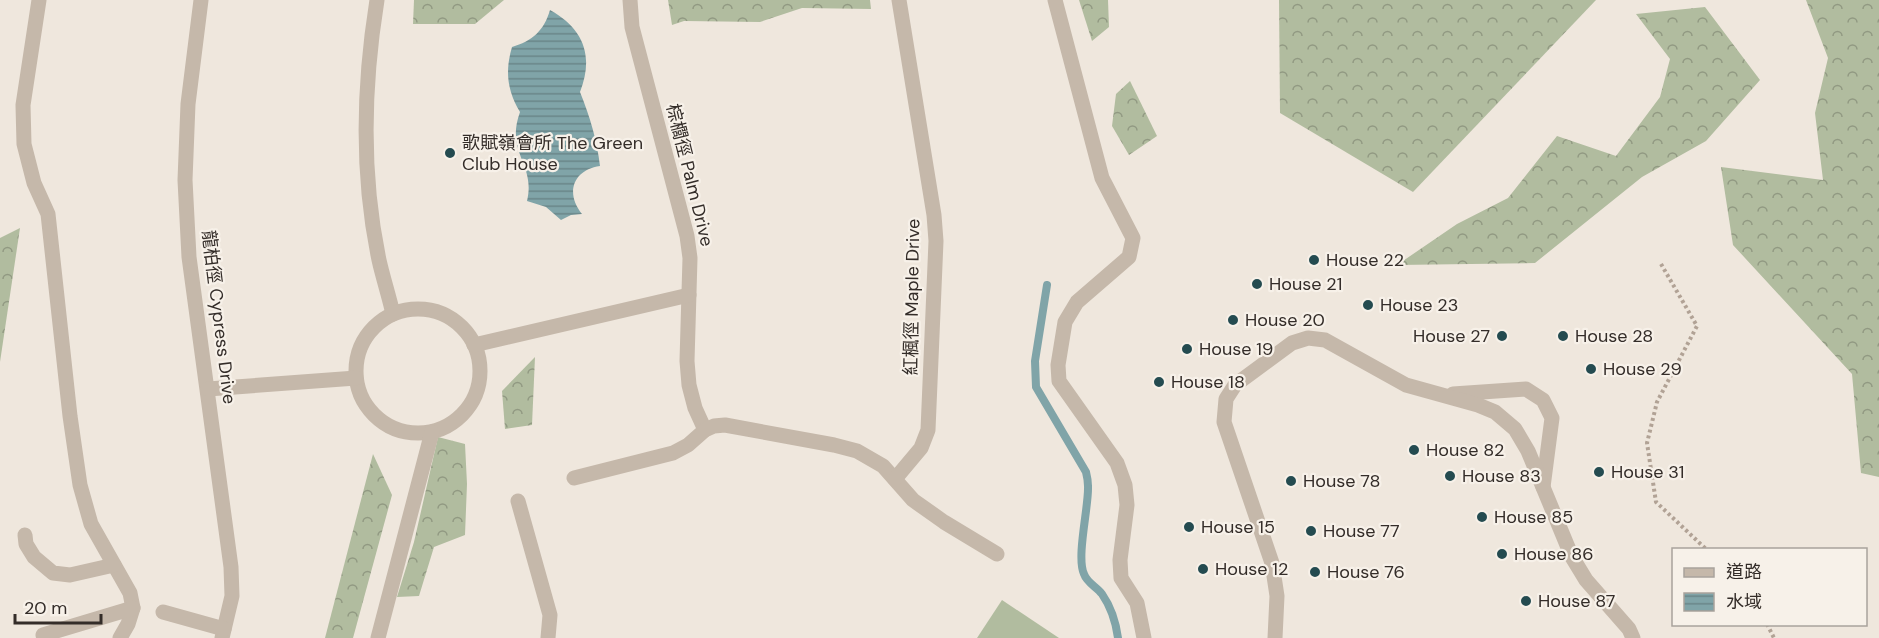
<svg xmlns="http://www.w3.org/2000/svg" width="1879" height="638" viewBox="0 0 1879 638" font-family="'DM Sans','Noto Sans TC',sans-serif">
  <style>
    .grass { fill: #b1bc9f }
    .forest { fill: url(#forest-crowns) }
    .water { fill: url(#water-rules) }
    .lines { fill: none; stroke-linecap: round; stroke-linejoin: round }
    .stream { stroke: #80a4a8; stroke-width: 8 }
    .path { stroke: #b1a295; stroke-width: 4; stroke-dasharray: 3 3; stroke-linecap: butt }
    .minor { stroke: #c5b8aa; stroke-width: 15 }
    .poi-dot { fill: #244b50; stroke: #f7f1e9; stroke-width: 2 }
    .labels { text-anchor: middle; stroke-width: 4.5; stroke-linejoin: round; paint-order: stroke }
    .poi-label { font-size: 18px; fill: #342d29; stroke: #f7f1e9; text-anchor: start }
    .street-label { font-size: 18px; fill: #342d29; stroke: #f7f1e9 }
  </style>
  <defs>
    <pattern id="forest-crowns" width="20" height="18" patternUnits="userSpaceOnUse" patternTransform="scale(1.5)"><rect width="20" height="18" fill="#b1bc9f"/><path d="M2 6a3 3 0 1 1 6 0M12 15a3 3 0 1 1 6 0" fill="none" stroke="#919982"/></pattern>
    <pattern id="water-rules" width="6" height="5" patternUnits="userSpaceOnUse" patternTransform="scale(1.5)"><rect width="6" height="5" fill="#80a4a8"/><path d="M0 2.5h6" fill="none" stroke="#6a8689"/></pattern>
  </defs>
  <rect width="100%" height="100%" fill="#efe7dd"/>
  <polygon class="grass" points="1002,600 1059,638 977,638"/>
  <g class="forest">
    <polygon points="414,0 504,0 475,24 413,24"/>
    <polygon points="668,0 870,0 871,9 802,8 760,22 684,21 672,25"/>
    <polygon points="1079,0 1108,0 1109,27 1092,41"/>
    <polygon points="1279,0 1596,0 1413,192 1280,113"/>
    <polygon points="1806,0 1879,0 1879,477 1861,473 1852,374 1733,245 1721,167 1823,180 1815,113 1828,58"/>
    <polygon points="1705,7 1760,80 1706,141 1642,177 1535,263 1397,265 1457,224 1508,198 1557,136 1616,156 1660,97 1670,59 1636,14"/>
    <polygon points="1130,81 1157,136 1129,155 1112,126 1116,94"/>
    <polygon points="20,228 0,362 0,238"/>
    <polygon points="535,357 532,425 505,429 502,391"/>
    <polygon points="438,437 465,444 467,484 465,535 434,547 419,596 397,597 414,542"/>
    <polygon points="373,454 392,495 353,638 325,638"/>
  </g>
  <path class="water" d="M 550,10 C 584,29 594,56 580,92 C 590,117 597,140 600,166 C 573,170 565,193 582,214 L 571,215 L 561,220 L 546,207 L 527,201 C 536,164 505,153 520,112 C 507,90 505,71 512,47 C 532,41 544,31 550,10 Z"/>
  <g class="lines">
    <path class="stream" d="M 1047,285 L 1035,361 L 1036,387 L 1086,472 C 1087,476 1088,481 1088,486 C 1089,506 1076,557 1084,574 C 1087,583 1097,587 1102,594 C 1111,607 1116,623 1118,638"/>
    <g class="path">
      <polyline points="1661,264 1697,326 1657,402 1647,443 1656,502 1707,550"/>
      <polyline points="1767,624 1774,638"/>
    </g>
    <g class="minor">
      <polyline points="39,0 23,105 24,144 34,183 48,214 70,416 80,485 91,524 130,593 133,608 128,624 120,638"/>
      <polyline points="201,0 188,104 185,180 189,257 231,567 232,596 222,638"/>
      <path d="M 377,0 C 363,87 361,174 379,260 C 383,278 389,296 393,314"/>
      <polyline points="630,0 632,27 687,236 690,258 687,361 689,385 695,408 705,430"/>
      <polyline points="1055,0 1102,178 1133,238 1129,257 1077,302 1065,322 1058,365 1059,381 1117,463 1125,485 1127,505 1120,560 1121,578 1137,603 1144,638"/>
      <circle cx="418" cy="371" r="62"/>
      <polyline points="474,345 689,295"/>
      <polyline points="208,389 356,378"/>
      <polyline points="1453,394 1526,389 1543,400 1552,418 1543,487"/>
      <polyline points="574,478 673,453 688,445 705,430 714,426 725,425 834,445 857,451 883,466 913,500 944,522 997,554"/>
      <polyline points="895,479 921,448 928,430 936,241 934,215 899,0"/>
      <polyline points="518,501 550,615 548,638"/>
      <polyline points="25,535 26,544 34,557 53,573 70,575 114,565"/>
      <polyline points="163,612 224,629"/>
      <polyline points="43,635 133,608"/>
      <polyline points="378,638 432,432"/>
      <polyline points="1275,638 1277,596 1272,563 1224,422 1226,399 1235,385 1292,343 1308,338 1325,340 1406,385 1478,405 1495,412 1515,429 1528,451 1572,557 1586,580 1629,629 1633,638"/>
    </g>
  </g>
  <g class="poi-dot">
    <circle cx="450" cy="153" r="6"/>
    <circle cx="1314" cy="260" r="6"/>
    <circle cx="1257" cy="284" r="6"/>
    <circle cx="1368" cy="305" r="6"/>
    <circle cx="1233" cy="320" r="6"/>
    <circle cx="1502" cy="336" r="6"/>
    <circle cx="1563" cy="336" r="6"/>
    <circle cx="1187" cy="349" r="6"/>
    <circle cx="1591" cy="369" r="6"/>
    <circle cx="1159" cy="382" r="6"/>
    <circle cx="1414" cy="450" r="6"/>
    <circle cx="1599" cy="472" r="6"/>
    <circle cx="1450" cy="476" r="6"/>
    <circle cx="1291" cy="481" r="6"/>
    <circle cx="1482" cy="517" r="6"/>
    <circle cx="1189" cy="527" r="6"/>
    <circle cx="1311" cy="531" r="6"/>
    <circle cx="1502" cy="554" r="6"/>
    <circle cx="1203" cy="569" r="6"/>
    <circle cx="1315" cy="572" r="6"/>
    <circle cx="1526" cy="601" r="6"/>
  </g>
  <g class="labels">
    <g class="poi-label">
      <text x="462" y="149">歌賦嶺會所 The Green<tspan x="462" dy="21">Club House</tspan></text>
      <text x="1326" y="266">House 22</text>
      <text x="1269" y="290">House 21</text>
      <text x="1380" y="311">House 23</text>
      <text x="1245" y="326">House 20</text>
      <text x="1490" y="342" text-anchor="end">House 27</text>
      <text x="1575" y="342">House 28</text>
      <text x="1199" y="355">House 19</text>
      <text x="1603" y="375">House 29</text>
      <text x="1171" y="388">House 18</text>
      <text x="1426" y="456">House 82</text>
      <text x="1611" y="478">House 31</text>
      <text x="1462" y="482">House 83</text>
      <text x="1303" y="487">House 78</text>
      <text x="1494" y="523">House 85</text>
      <text x="1201" y="533">House 15</text>
      <text x="1323" y="537">House 77</text>
      <text x="1514" y="560">House 86</text>
      <text x="1215" y="575">House 12</text>
      <text x="1327" y="578">House 76</text>
      <text x="1538" y="607">House 87</text>
    </g>
    <g class="street-label">
      <text transform="translate(690 175) rotate(76)" y="6">棕櫚徑 Palm Drive</text>
      <text transform="translate(912 297) rotate(-89)" y="6">紅楓徑 Maple Drive</text>
      <text transform="translate(219 317) rotate(83)" y="6">龍柏徑 Cypress Drive</text>
    </g>
  </g>
  <rect x="1672" y="548" width="195" height="78" fill="#f7f1e9" stroke="#a9a39c" stroke-width="1.5"/>
  <rect x="1684" y="568" width="30" height="9" fill="#c5b8aa" stroke="#a9a39c" stroke-width="1.5"/>
  <text x="1726" y="578" font-size="18" fill="#342d29">道路</text>
  <rect x="1684" y="593" width="30" height="18" fill="url(#water-rules)" stroke="#a9a39c" stroke-width="1.5"/>
  <text x="1726" y="608" font-size="18" fill="#342d29">水域</text>
  <path d="M15 614v9h86v-9" fill="none" stroke="#342d29" stroke-width="3"/>
  <text x="24" y="614" font-size="18" fill="#342d29" stroke="#f7f1e9" stroke-width="4.5" paint-order="stroke">20 m</text>
</svg>
